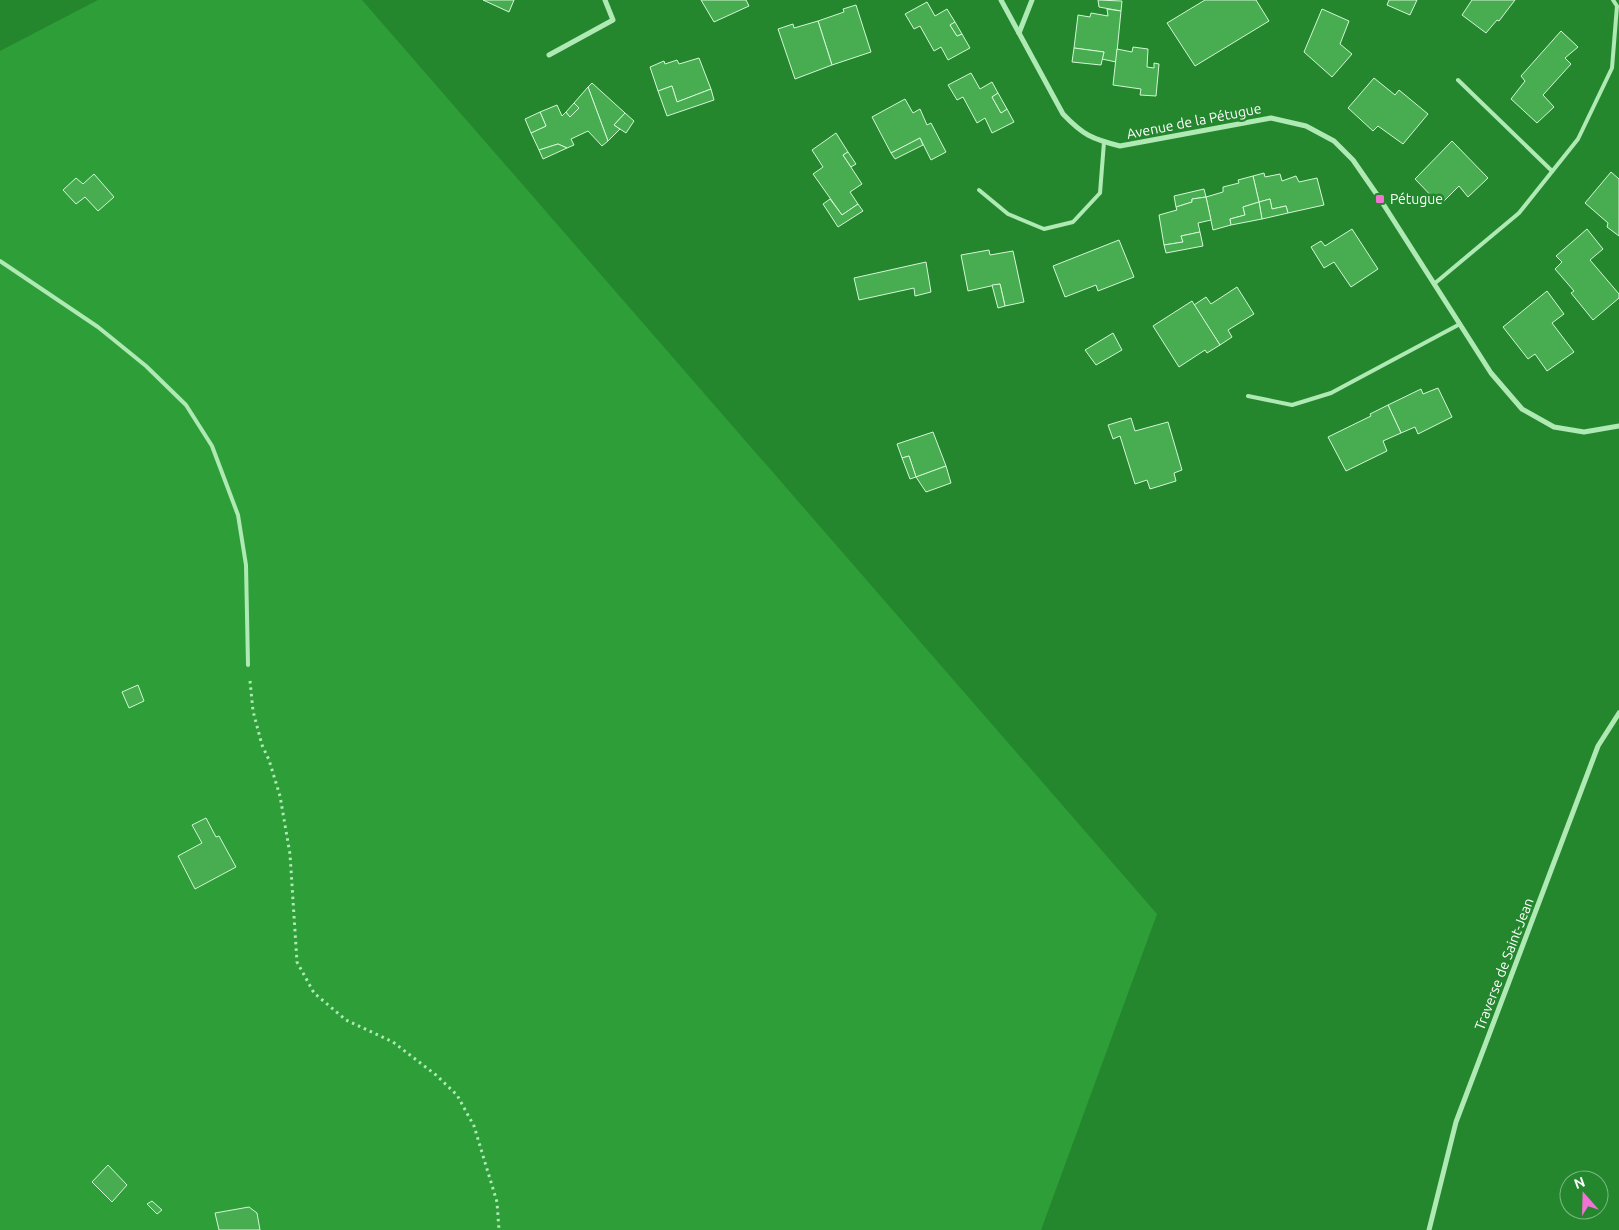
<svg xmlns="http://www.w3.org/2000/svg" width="1619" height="1230" viewBox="0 0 1619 1230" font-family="Ubuntu,sans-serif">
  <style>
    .green { fill: #2e9f38 }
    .building { fill: #48ad51; stroke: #d3f7d6 }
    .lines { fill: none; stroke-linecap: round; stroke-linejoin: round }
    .path { stroke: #afe9b4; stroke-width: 3; stroke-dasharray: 2.5 4; stroke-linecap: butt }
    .service { stroke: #afe9b4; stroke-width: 4 }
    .minor { stroke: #afe9b4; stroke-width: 5 }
    .poi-dot { fill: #f373d4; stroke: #24872e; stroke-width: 2 }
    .labels { text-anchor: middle; stroke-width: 5; stroke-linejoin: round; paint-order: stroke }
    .street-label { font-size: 14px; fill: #fff; stroke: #24872e }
    .poi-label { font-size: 14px; fill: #fff; stroke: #24872e; text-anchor: start }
  </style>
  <rect width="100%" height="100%" fill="#24872e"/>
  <polygon class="green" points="98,0 362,0 1157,914 1041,1230 0,1230 0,51"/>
  <g class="building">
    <polygon points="483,0 514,0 509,12"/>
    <polygon points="701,0 746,0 749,6 714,22"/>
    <polygon points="1098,0 1122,1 1121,11 1099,7"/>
    <polygon points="1205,0 1256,0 1269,21 1195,66 1167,23"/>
    <polygon points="1389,0 1417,0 1410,15 1387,5"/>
    <polygon points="1472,0 1515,0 1499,21 1497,20 1486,33 1462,15"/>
    <polygon points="927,2 935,16 947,9 955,22 950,25 957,36 962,34 970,48 948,60 941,47 934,51 920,26 914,29 905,14"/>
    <polygon points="856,5 871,52 832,65 818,21 844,12 843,9"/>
    <polygon points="1107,9 1121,11 1116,62 1102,59 1104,52 1074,48 1078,15 1090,17 1091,13 1108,16"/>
    <polygon points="1322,9 1349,21 1340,44 1352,54 1332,77 1304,52"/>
    <polygon points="818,21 832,65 795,79 778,29 793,24 794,28"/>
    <polygon points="955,22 962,34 957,36 950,25"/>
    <polygon points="1561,31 1578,47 1565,58 1571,64 1543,95 1554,107 1537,123 1511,99 1525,81 1521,76"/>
    <polygon points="1133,47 1148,49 1147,67 1154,68 1154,63 1159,64 1156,96 1140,95 1141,89 1113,85 1117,49 1132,52"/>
    <polygon points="1074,48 1104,52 1101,65 1072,62"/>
    <polygon points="699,58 711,89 677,102 672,86 658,91 650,67 664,61 665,64 677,60 679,64"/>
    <polygon points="971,73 980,89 992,82 998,93 992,97 1001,113 1007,109 1014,122 992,133 985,118 977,123 963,97 957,100 948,85"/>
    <polygon points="1374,78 1395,95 1399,90 1428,114 1403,144 1378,126 1373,131 1348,108"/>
    <polygon points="592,83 625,113 614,125 620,129 608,141 588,87"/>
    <polygon points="672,86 677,102 711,89 714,100 667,116 658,91"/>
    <polygon points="588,87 608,141 602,146 588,131 571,139 574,145 567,148 558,144 539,150 531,133 546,126 540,112 557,105 562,116 566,112 570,117 579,108 574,103"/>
    <polygon points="998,93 1007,109 1001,113 992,97"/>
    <polygon points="905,99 913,113 920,109 927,125 931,123 946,152 931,160 920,138 891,153 872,117"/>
    <polygon points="574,103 579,108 570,117 566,112"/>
    <polygon points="540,112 546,126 531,133 525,119"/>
    <polygon points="625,113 634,121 626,133 614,125"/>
    <polygon points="836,133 848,152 843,155 862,184 850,192 858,204 842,215 813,174 823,167 812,150"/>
    <polygon points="920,138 923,145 895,159 891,153"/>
    <polygon points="1452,141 1488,178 1468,197 1459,186 1440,205 1415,179"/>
    <polygon points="558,144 567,148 543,159 539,150"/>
    <polygon points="848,152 856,164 851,167 843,155"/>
    <polygon points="1611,172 1619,179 1619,236 1607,227 1608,223 1585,203"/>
    <polygon points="1264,173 1265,177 1280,174 1282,181 1296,176 1299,182 1317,178 1324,205 1288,213 1286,206 1272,209 1270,199 1259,202 1253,176"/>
    <polygon points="94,174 114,197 98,211 85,197 76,204 63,190 76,178 83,184"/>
    <polygon points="1253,176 1259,202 1243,207 1245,215 1230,219 1231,225 1213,230 1206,197 1223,192 1223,187 1239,183 1238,180"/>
    <polygon points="1204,189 1206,197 1192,199 1192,202 1176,207 1174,196"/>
    <polygon points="1206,197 1211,220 1198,223 1200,232 1181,236 1183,242 1164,245 1159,215 1177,210 1176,207 1192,202 1192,199"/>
    <polygon points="830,199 842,215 858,204 863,211 838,227 823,204"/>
    <polygon points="1270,199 1272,209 1286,206 1288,213 1262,219 1259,202"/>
    <polygon points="1259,202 1262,219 1231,225 1230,219 1245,215 1243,207"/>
    <polygon points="1352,229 1378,269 1351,287 1334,262 1324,268 1311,247 1321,241 1325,246"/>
    <polygon points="1587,229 1603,249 1590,260 1619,294 1619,298 1593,320 1571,293 1574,291 1555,269 1562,262 1556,256"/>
    <polygon points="1200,232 1203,246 1166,253 1164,245 1183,242 1181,236"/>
    <polygon points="1119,240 1134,277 1098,291 1096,285 1065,297 1053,266"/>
    <polygon points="989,250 990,255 1013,251 1024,302 1005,306 1000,284 968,291 961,255"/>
    <polygon points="926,262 931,292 915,296 914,288 859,300 854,278"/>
    <polygon points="1000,284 1005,306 998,308 992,285"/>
    <polygon points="1237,287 1254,314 1228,330 1232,337 1220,345 1194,305 1206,297 1211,304"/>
    <polygon points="1547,291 1564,314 1552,323 1574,352 1547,371 1535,354 1528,359 1503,327"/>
    <polygon points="1192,301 1220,345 1207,353 1205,350 1179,367 1153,326"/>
    <polygon points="1113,333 1122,350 1096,365 1085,350"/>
    <polygon points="1438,388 1452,417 1418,434 1415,427 1401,433 1388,405 1421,389 1423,394"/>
    <polygon points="1388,405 1401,433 1383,441 1387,451 1346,471 1328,437 1371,416 1370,414"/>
    <polygon points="1131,418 1135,431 1168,422 1182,470 1174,473 1176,481 1150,489 1147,480 1135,484 1120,436 1113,439 1108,425"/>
    <polygon points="933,432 946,466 916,477 909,456 902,458 897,444"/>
    <polygon points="909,456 916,477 910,479 902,458"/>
    <polygon points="946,466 951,483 926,492 916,477"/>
    <polygon points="138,685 144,701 129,708 122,692"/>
    <polygon points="206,818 216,837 219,836 236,867 195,889 178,856 202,843 192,825"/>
    <polygon points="108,1165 127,1185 112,1202 92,1182"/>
    <polygon points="152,1201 162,1210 157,1214 147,1204"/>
    <polygon points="249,1207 257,1213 260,1230 219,1230 215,1213"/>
  </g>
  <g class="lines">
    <polyline class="path" points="250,681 253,711 262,745 269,760 280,796 290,854 297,962 314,993 346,1020 393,1042 436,1075 457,1095 474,1126 497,1202 499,1230"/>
    <g class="service">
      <polyline points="1458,80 1552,171"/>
      <polyline points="979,190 1008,214 1044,229 1073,222 1100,193 1104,142"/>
      <polyline points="0,261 98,327 146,366 186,405 212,446 238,515 246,565 248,665"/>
      <polyline points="1434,284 1519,213 1578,139 1612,68 1617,6 1613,0"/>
      <polyline points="1248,396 1292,405 1331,393 1460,324"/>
    </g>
    <g class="minor">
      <path d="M 1001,0 L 1063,114 C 1083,135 1092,139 1120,146 L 1271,118 L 1306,126 L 1334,141 L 1353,160 L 1380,199 L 1491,373 L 1522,409 L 1554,427 L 1584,432 L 1619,426"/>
      <polyline points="1019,33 1032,0"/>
      <polyline points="549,55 613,20 605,0"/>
      <polyline points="1429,1230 1456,1122 1598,746 1619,713"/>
    </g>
  </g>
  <rect class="poi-dot" x="1375" y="194" width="10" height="10" rx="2.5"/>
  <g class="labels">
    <g class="street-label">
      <text transform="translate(1194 121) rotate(-11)" y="5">Avenue de la Pétugue</text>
      <text transform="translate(1504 964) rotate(-69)" y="5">Traverse de Saint-Jean</text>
    </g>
    <g class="poi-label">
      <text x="1390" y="204">Pétugue</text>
    </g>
  </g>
  <g transform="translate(1584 1195) rotate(340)"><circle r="24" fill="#24872e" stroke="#7cb782"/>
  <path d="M0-4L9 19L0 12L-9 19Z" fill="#f373d4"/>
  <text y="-8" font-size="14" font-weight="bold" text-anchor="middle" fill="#ffffff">N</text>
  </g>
</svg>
